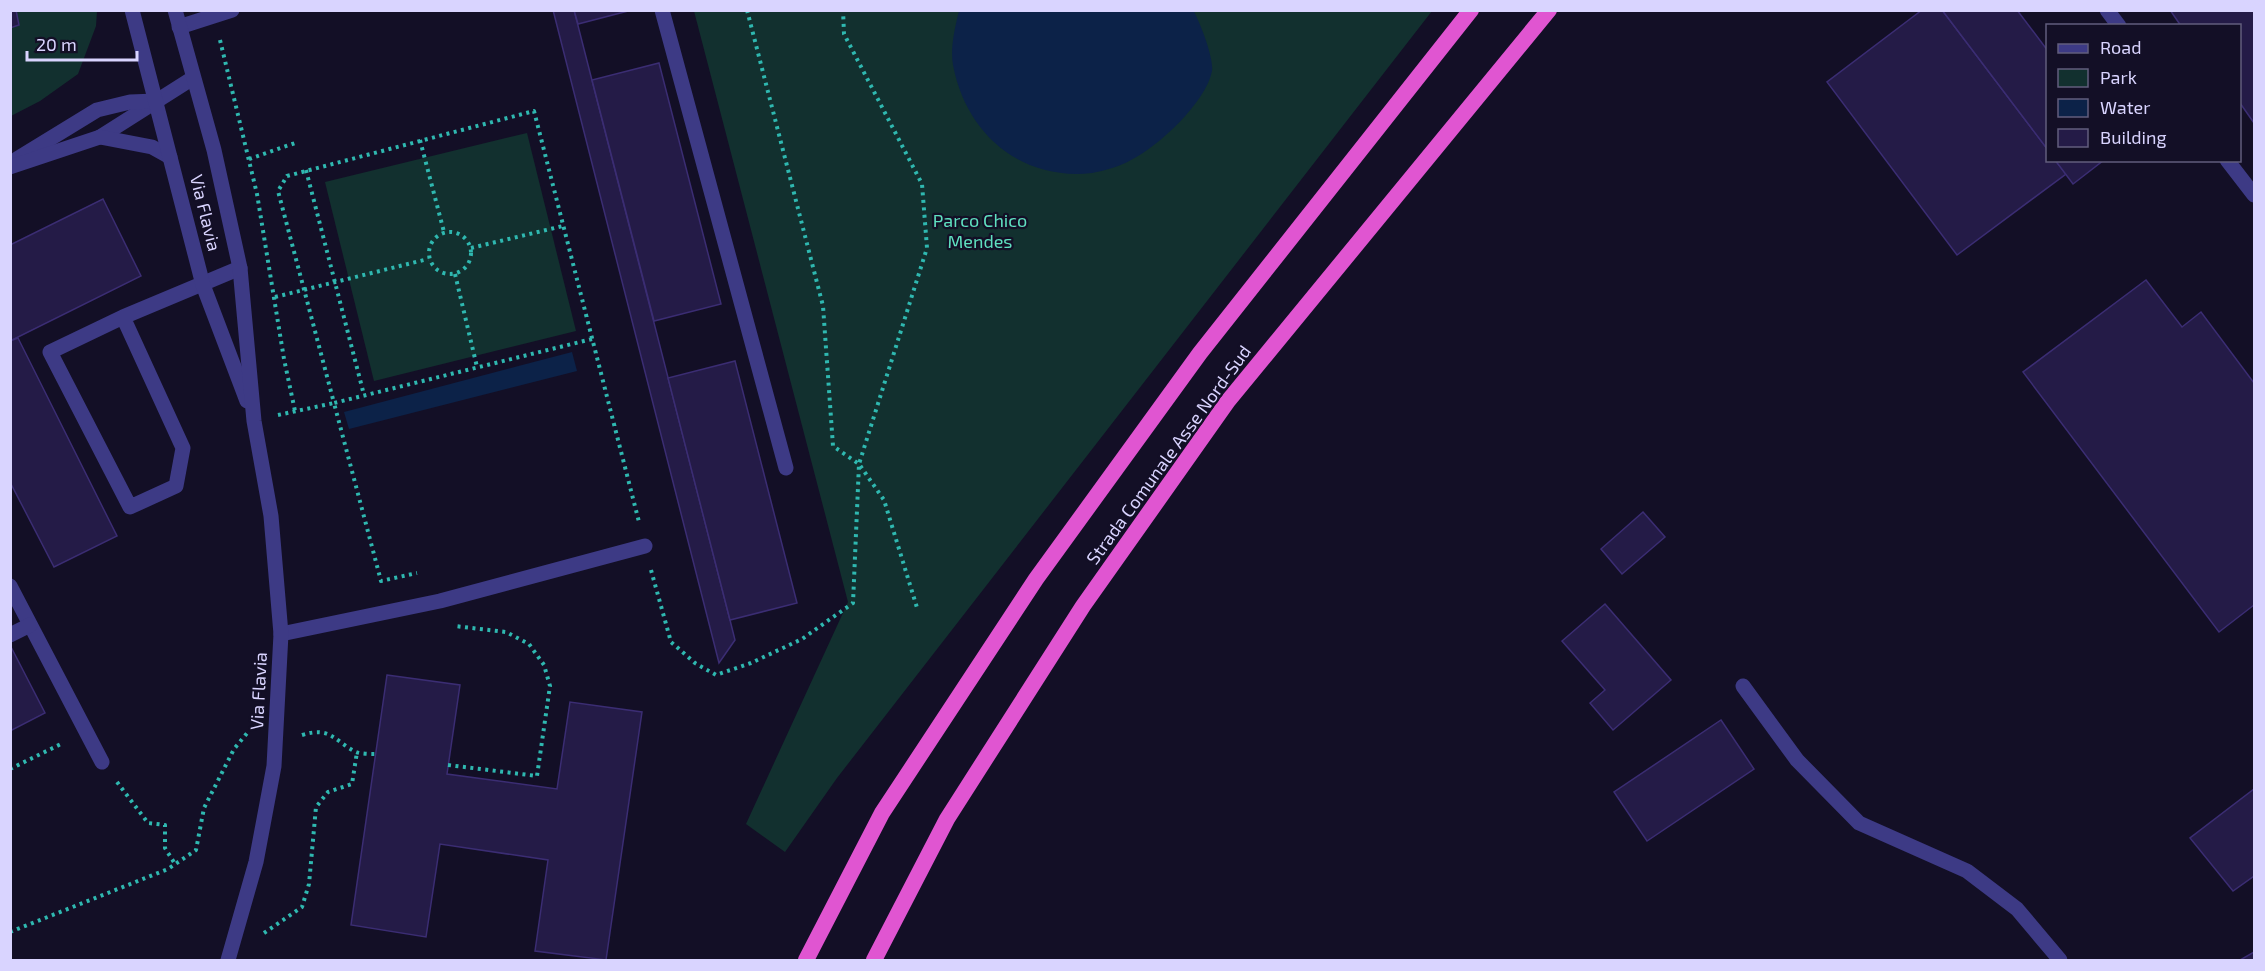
<svg xmlns="http://www.w3.org/2000/svg" width="2265" height="971" viewBox="0 0 2265 971" font-family="'Exo 2',sans-serif">
  <style>
    .green { fill: #12302f }
    .water { fill: #0c2248 }
    .building { fill: #241b47; stroke: #3b2d73; stroke-width: 1.5 }
    .lines { fill: none; stroke-linecap: round; stroke-linejoin: round }
    .path { stroke: #2fb8b0; stroke-width: 4; stroke-dasharray: 3 4.5; stroke-linecap: butt }
    .service { stroke: #3d3a85; stroke-width: 15 }
    .pedestrian { stroke: #3d3a85; stroke-width: 15 }
    .minor { stroke: #3d3a85; stroke-width: 15 }
    .tertiary { stroke: #3d3a85; stroke-width: 15 }
    .trunk { stroke: #e055d1; stroke-width: 16 }
    .labels { text-anchor: middle; stroke-width: 4.5; stroke-linejoin: round; paint-order: stroke }
    .street-label { font-size: 18px; fill: #d9d4ff; stroke: #130f26 }
    .park-label { font-size: 18px; fill: #5fe0c0; stroke: #130f26 }
  </style>
  <rect width="100%" height="100%" fill="#130f26"/>
  <g class="green">
    <polygon points="16,11 97,11 96,26 78,74 40,101 11,116 11,28 19,25"/>
    <polygon points="694,11 1432,11 837,778 785,852 746,824 848,602"/>
    <polygon points="527,133 576,331 374,381 325,182"/>
  </g>
  <g class="water">
    <path d="M 1193,10 C 1200,22 1214,58 1212,71 C 1206,102 1159,146 1131,160 C 1121,166 1104,171 1092,173 C 1021,181 966,134 953,65 C 950,48 955,27 959,11 Z"/>
    <polygon points="572,352 577,371 349,429 344,412"/>
  </g>
  <g class="building">
    <polygon points="10,10 16,10 19,25 10,28"/>
    <polygon points="553,10 574,10 730,620 735,640 719,663"/>
    <polygon points="574,10 632,10 578,24"/>
    <polygon points="1922,10 1942,10 2048,150 2048,160 2055,160 2066,174 1957,255 1827,82"/>
    <polygon points="1942,10 2017,10 2048,51 2048,150"/>
    <polygon points="2170,10 2254,10 2254,123 2240,103 2240,26 2181,26"/>
    <polygon points="659,63 721,304 654,321 592,80"/>
    <polygon points="2055,160 2104,160 2073,184"/>
    <polygon points="103,199 141,276 10,341 10,245"/>
    <polygon points="2146,280 2182,327 2201,312 2254,383 2254,605 2219,632 2023,372"/>
    <polygon points="18,338 117,536 54,567 10,482 10,341"/>
    <polygon points="735,361 797,603 730,620 668,378"/>
    <polygon points="1643,512 1665,537 1622,574 1601,549"/>
    <polygon points="1605,604 1671,680 1613,730 1590,703 1605,690 1562,641"/>
    <polygon points="10,645 45,713 10,731"/>
    <polygon points="387,675 460,685 447,774 557,789 570,702 642,712 606,960 535,951 548,860 440,844 426,937 351,925"/>
    <polygon points="1721,720 1754,769 1647,841 1614,792"/>
    <polygon points="2254,789 2254,876 2233,891 2190,838"/>
    <polygon points="2254,952 2254,960 2240,960"/>
  </g>
  <g class="lines">
    <g class="path">
      <polyline points="747,10 823,306 833,446 859,464 884,500 918,611"/>
      <polyline points="220,40 257,194 284,359 295,411"/>
      <polyline points="420,140 444,232"/>
      <polyline points="249,159 298,142"/>
      <polyline points="306,170 364,395"/>
      <circle cx="450" cy="253" r="21"/>
      <polyline points="471,248 563,226"/>
      <polyline points="455,274 477,367"/>
      <polyline points="275,297 428,259"/>
      <path d="M 592,339 L 334,403 L 278,191 L 287,176 L 534,111 C 569,248 604,385 639,522"/>
      <polyline points="278,415 334,403 381,581 417,573"/>
      <polyline points="651,570 671,642 695,663 716,675 751,663 802,639 853,603 859,464 927,248 922,184 844,34 843,10"/>
      <path d="M 302,735 C 331,726 334,741 356,752 C 361,754 370,754 376,754"/>
      <polyline points="448,765 537,776 550,686 544,665 529,644 506,632 455,626"/>
      <polyline points="10,769 63,743"/>
      <polyline points="117,782 148,823 165,825 165,848 175,864"/>
      <polyline points="10,932 168,869 196,850 204,808 234,749 248,732"/>
      <polyline points="264,933 302,907 309,884 316,807 328,792 352,784 357,752"/>
    </g>
    <g class="service">
      <polyline points="662,10 786,468"/>
      <polyline points="123,317 183,448 176,486 130,507 50,352 123,317 240,268"/>
      <polyline points="10,586 102,762"/>
      <polyline points="281,634 440,601 645,546"/>
      <polyline points="10,635 30,625"/>
      <polyline points="1743,686 1797,760 1859,823 1967,871 2017,909 2060,960"/>
    </g>
    <polyline class="pedestrian" points="179,27 232,10"/>
    <g class="minor">
      <polyline points="100,137 193,78"/>
      <polyline points="17,159 97,110 130,102 156,101"/>
      <polyline points="10,167 100,137 152,147 170,157"/>
    </g>
    <g class="tertiary">
      <polyline points="132,10 203,285 247,401"/>
      <polyline points="175,10 214,150 240,268 254,421 271,516 281,634 274,766 256,862 228,960"/>
      <polyline points="2107,10 2119,26"/>
      <polyline points="2227,160 2254,195"/>
    </g>
    <g class="trunk">
      <polyline points="806,960 882,813 1036,579 1200,353 1471,10"/>
      <polyline points="874,960 947,819 1083,606 1228,401 1549,10"/>
    </g>
  </g>
  <g class="labels">
    <g class="street-label">
      <text transform="translate(205 213) rotate(76)" y="6">Via Flavia</text>
      <text transform="translate(1169 455) rotate(-54)" y="6">Strada Comunale Asse Nord-Sud</text>
      <text transform="translate(259 691) rotate(-87)" y="6">Via Flavia</text>
    </g>
    <g class="park-label">
      <text x="980" y="227">Parco Chico<tspan x="980" dy="21">Mendes</tspan></text>
    </g>
  </g>
  <rect width="2265" height="971" fill="none" stroke="#d9d4ff" stroke-width="24"/>
  <rect x="2046" y="24" width="195" height="138" fill="#130f26" stroke="#625e7d" stroke-width="1.5"/>
  <rect x="2058" y="44" width="30" height="9" fill="#3d3a85" stroke="#625e7d" stroke-width="1.5"/>
  <text x="2100" y="54" font-size="18" fill="#d9d4ff">Road</text>
  <rect x="2058" y="69" width="30" height="18" fill="#12302f" stroke="#625e7d" stroke-width="1.5"/>
  <text x="2100" y="84" font-size="18" fill="#d9d4ff">Park</text>
  <rect x="2058" y="99" width="30" height="18" fill="#0c2248" stroke="#625e7d" stroke-width="1.5"/>
  <text x="2100" y="114" font-size="18" fill="#d9d4ff">Water</text>
  <rect x="2058" y="129" width="30" height="18" fill="#241b47" stroke="#625e7d" stroke-width="1.5"/>
  <text x="2100" y="144" font-size="18" fill="#d9d4ff">Building</text>
  <path d="M27 51v9h110v-9" fill="none" stroke="#d9d4ff" stroke-width="3"/>
  <text x="36" y="51" font-size="18" fill="#d9d4ff" stroke="#130f26" stroke-width="4.5" paint-order="stroke">20 m</text>
</svg>
